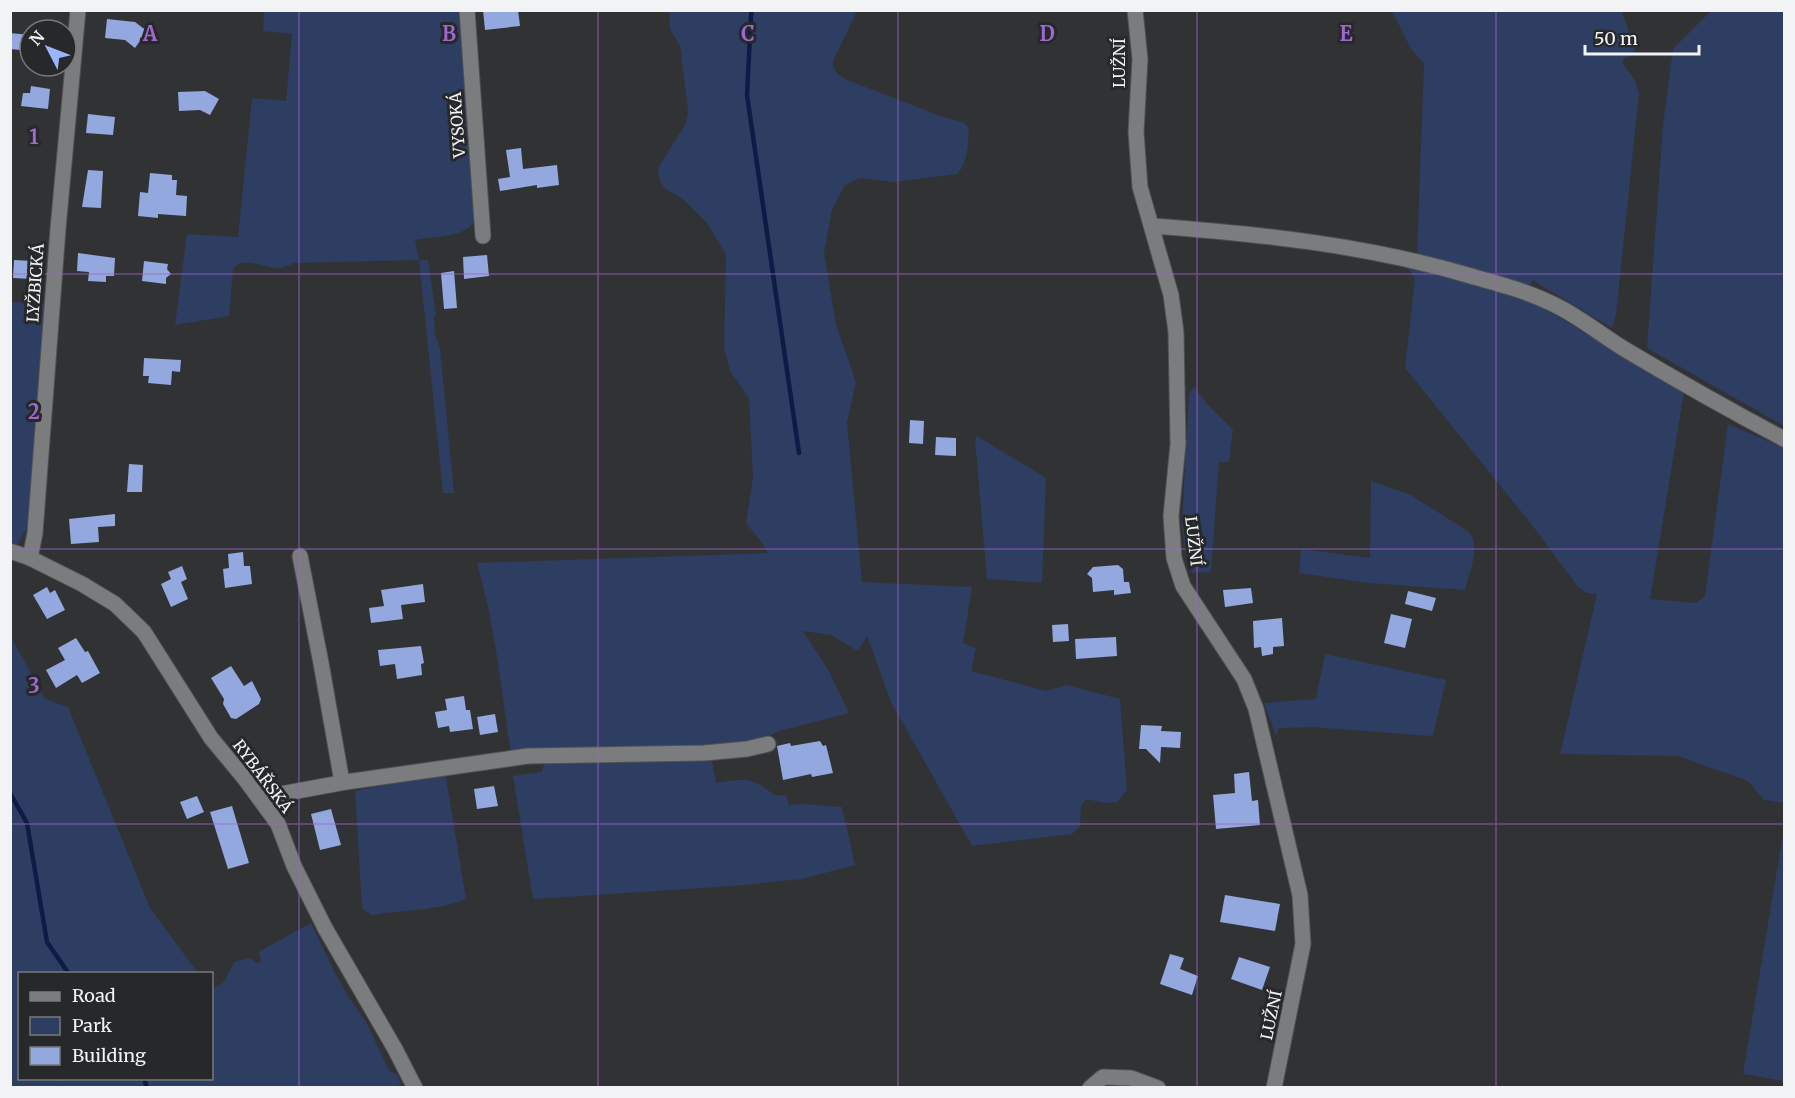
<svg xmlns="http://www.w3.org/2000/svg" width="1795" height="1098" viewBox="0 0 1795 1098" font-family="Merriweather,serif">
  <style>
    .green { fill: #2e3d62 }
    .lines { fill: none; stroke-linecap: round; stroke-linejoin: round }
    .stream { stroke: #0e1b46; stroke-width: 4.5 }
    .building { fill: #92a8de }
    .minor-casing { stroke: #505153; stroke-width: 17 }
    .minor { stroke: #7b7c7d; stroke-width: 15 }
    .grid { fill: none; stroke: #9f68cf; stroke-width: 1.5; stroke-opacity: 0.55 }
    .labels { text-anchor: middle; stroke-width: 6; stroke-linejoin: round; paint-order: stroke }
    .street-label { font-size: 16px; fill: #f2f3f4; stroke: #27282a }
    .grid-label { font-size: 20px; text-anchor: middle; font-weight: bold; fill: #9f68cf; stroke: #27282a; stroke-width: 6; stroke-linejoin: round; paint-order: stroke }
  </style>
  <rect width="100%" height="100%" fill="#313234"/>
  <g class="green">
    <path d="M 264,11 L 460,11 L 475,219 C 467,239 432,236 415,240 L 419,260 L 428,260 L 436,316 L 434,317 L 435,335 L 440,348 L 454,493 L 443,493 L 419,260 L 294,263 C 290,265 285,267 280,268 C 266,270 244,254 233,269 L 229,316 L 175,325 L 187,234 L 238,237 L 252,98 L 286,101 L 292,34 L 263,31 Z"/>
    <path d="M 669,11 L 857,11 L 833,61 C 833,71 837,74 845,79 L 943,117 L 963,122 L 969,128 C 968,145 968,160 958,174 L 893,182 L 860,178 L 845,185 L 832,210 L 824,253 L 836,325 L 856,382 L 847,423 L 862,582 L 972,587 L 963,643 L 976,648 L 971,671 L 1046,691 L 1066,685 L 1120,699 L 1127,790 L 1117,802 L 1104,803 L 1087,799 L 1081,805 L 1080,826 L 1072,834 L 972,846 L 891,702 L 867,636 L 858,651 L 831,635 L 803,631 L 829,671 L 849,713 L 776,732 L 767,737 L 739,743 L 708,747 L 511,754 C 501,690 495,624 477,563 L 768,553 L 762,543 L 746,523 L 753,478 L 749,398 L 730,371 L 724,348 L 726,255 L 708,224 L 683,199 L 664,188 L 659,179 L 658,168 L 686,123 L 688,111 L 680,46 L 670,29 Z"/>
    <polygon points="1392,11 1622,11 1636,54 1623,59 1623,64 1635,80 1639,93 1616,315 1612,328 1532,280 1530,289 1417,255 1424,63 1411,49"/>
    <polygon points="1711,11 1784,11 1784,426 1647,348 1663,125 1673,49"/>
    <polygon points="1404,265 1503,292 1537,304 1684,392 1650,599 1696,603 1705,596 1728,424 1784,448 1784,803 1764,800 1748,781 1678,756 1560,754 1597,594 1587,593 1578,587 1532,525 1405,368 1415,279 1411,272"/>
    <polygon points="11,302 47,303 30,523 17,545 11,541"/>
    <polygon points="1194,387 1209,406 1233,430 1229,462 1219,462 1211,572 1192,573 1184,543 1182,523 1189,393"/>
    <polygon points="977,436 1046,478 1042,583 987,579 975,439"/>
    <path d="M 1371,481 L 1411,495 L 1469,532 C 1481,547 1469,573 1465,590 L 1369,583 L 1299,573 L 1301,549 L 1370,558 Z"/>
    <polygon points="10,635 45,699 68,707 150,908 198,973 20,974 20,1078 212,1078 212,989 224,982 234,962 250,958 256,963 260,963 261,960 259,956 260,951 311,923 335,973 350,999 366,1022 390,1072 397,1074 401,1084 395,1088 62,1088 61,1085 58,1087 11,1087"/>
    <polygon points="1325,654 1446,680 1433,735 1429,736 1313,727 1279,728 1276,736 1264,703 1316,699"/>
    <path d="M 711,756 L 716,783 C 744,779 752,776 774,795 L 786,795 L 789,805 L 802,804 L 842,807 L 855,865 L 802,879 L 734,886 L 533,899 L 513,776 L 542,772 L 544,764 L 551,762 Z"/>
    <path d="M 445,772 L 466,899 C 436,911 403,910 371,915 L 362,908 L 355,791 Z"/>
    <polygon points="1784,828 1784,1081 1743,1074"/>
  </g>
  <g class="lines">
    <g class="stream">
      <polyline points="752,10 751,15 747,95 799,453"/>
      <polyline points="10,793 27,823 47,942 69,974"/>
      <polyline points="144,1078 147,1088"/>
    </g>
  </g>
  <g class="building">
    <polygon points="483,10 518,10 520,26 485,30"/>
    <polygon points="107,19 135,22 147,31 135,48 125,40 105,38"/>
    <polygon points="10,33 30,35 30,51 10,49"/>
    <polygon points="31,86 50,89 48,109 21,106 23,93 30,93"/>
    <polygon points="205,91 219,99 210,115 200,110 179,111 178,92"/>
    <polygon points="88,114 115,117 113,135 86,133"/>
    <polygon points="521,148 523,169 557,165 559,185 537,188 537,185 500,191 498,179 510,177 506,150"/>
    <polygon points="88,170 103,171 101,208 82,207"/>
    <polygon points="150,173 172,175 172,180 177,180 176,195 187,196 186,216 158,214 158,218 138,216 140,192 148,193"/>
    <polygon points="78,253 115,258 114,276 106,276 106,282 88,281 89,272 77,271"/>
    <polygon points="487,255 489,276 464,279 463,257"/>
    <polygon points="14,260 33,261 32,279 13,278"/>
    <polygon points="144,261 168,264 167,269 171,274 166,278 166,284 142,281"/>
    <polygon points="454,271 457,308 444,309 441,273"/>
    <polygon points="144,358 181,360 180,372 172,371 171,385 148,383 149,376 143,376"/>
    <polygon points="910,420 924,421 923,444 909,443"/>
    <polygon points="936,437 956,438 956,456 935,455"/>
    <polygon points="129,464 143,465 142,492 127,492"/>
    <polygon points="115,514 115,526 98,527 99,542 71,544 69,519"/>
    <polygon points="243,552 244,566 250,566 252,584 225,588 223,569 229,568 228,554"/>
    <polygon points="1118,565 1123,569 1124,582 1129,582 1131,593 1114,595 1114,590 1093,592 1092,578 1087,574 1093,567"/>
    <polygon points="182,566 187,579 181,582 188,599 171,607 161,584 171,579 168,572"/>
    <polygon points="423,584 425,602 401,605 403,619 371,623 369,608 384,606 381,590"/>
    <polygon points="47,587 50,593 55,590 65,610 47,619 33,595"/>
    <polygon points="1251,588 1253,603 1225,607 1223,590"/>
    <polygon points="1408,591 1436,598 1432,611 1405,604"/>
    <polygon points="1391,614 1412,619 1405,648 1384,643"/>
    <polygon points="1282,618 1284,646 1273,647 1273,654 1262,656 1261,647 1254,648 1253,621"/>
    <polygon points="1068,624 1069,641 1053,642 1052,625"/>
    <polygon points="1116,637 1117,656 1076,659 1075,639"/>
    <polygon points="76,638 85,652 88,651 100,673 82,683 77,675 56,688 46,670 65,660 58,648"/>
    <polygon points="421,646 424,663 421,664 422,675 397,679 395,664 380,666 378,650"/>
    <polygon points="231,666 244,686 252,681 261,699 259,704 236,719 231,718 223,704 224,699 211,678"/>
    <polygon points="464,696 466,710 470,710 473,729 450,732 449,726 438,728 435,712 447,710 445,699"/>
    <polygon points="495,714 498,732 480,735 477,717"/>
    <polygon points="1141,725 1162,726 1161,731 1181,732 1180,748 1161,747 1160,763 1146,749 1139,749"/>
    <polygon points="820,741 823,746 826,745 833,773 812,777 811,774 783,780 777,746 790,743 791,746"/>
    <polygon points="1249,772 1252,801 1258,800 1260,825 1216,829 1213,795 1235,793 1234,774"/>
    <polygon points="494,786 498,806 477,809 474,789"/>
    <polygon points="197,796 204,812 187,819 180,802"/>
    <polygon points="232,806 249,863 228,869 210,812"/>
    <polygon points="331,809 341,845 320,850 311,814"/>
    <polygon points="1225,895 1280,904 1275,931 1220,922"/>
    <polygon points="1170,954 1184,958 1180,969 1198,976 1192,995 1160,984"/>
    <polygon points="1239,957 1270,967 1262,990 1231,979"/>
  </g>
  <g class="lines">
    <g class="minor-casing">
      <g id="minor">
        <polyline points="467,10 483,236"/>
        <polyline points="1135,10 1140,59 1136,132 1140,187 1171,295 1176,332 1178,444 1171,516 1174,558 1183,586 1244,679 1256,709 1300,895 1303,944 1274,1088"/>
        <path d="M 1153,226 C 1260,234 1367,245 1471,276 C 1500,284 1530,292 1557,306 C 1581,318 1603,336 1626,350 C 1678,381 1731,411 1784,439"/>
        <polyline points="10,551 30,558 82,584 115,604 144,632 211,738 245,779 278,824 294,866 325,928 395,1049 415,1088"/>
        <polyline points="300,556 321,663 342,782"/>
        <polyline points="30,558 35,533 58,229 78,10"/>
        <polyline points="259,798 346,782 528,756 704,753 747,749 768,744"/>
        <polyline points="1090,1088 1103,1077 1131,1078 1158,1088"/>
      </g>
    </g>
    <use href="#minor" class="minor"/>
  </g>
  <path class="grid" d="M 299,10 L 299,1088M 598,10 L 598,1088M 898,10 L 898,1088M 1197,10 L 1197,1088M 1496,10 L 1496,1088M 10,274 L 1784,274M 10,549 L 1784,549M 10,824 L 1784,824"/>
  <g class="labels">
    <g class="street-label">
      <text transform="translate(1119 63) rotate(-90)" y="6">LUŽNÍ</text>
      <text transform="translate(457 125) rotate(-94)" y="6">VYSOKÁ</text>
      <text transform="translate(35 283) rotate(-86)" y="6">LYŽBICKÁ</text>
      <text transform="translate(1194 541) rotate(83)" y="6">LUŽNÍ</text>
      <text transform="translate(263 776) rotate(53)" y="6">RYBÁŘSKÁ</text>
      <text transform="translate(1271 1015) rotate(-78)" y="6">LUŽNÍ</text>
    </g>
  </g>
  <g class="grid-label">
    <text x="150" y="41">A</text>
    <text x="449" y="41">B</text>
    <text x="748" y="41">C</text>
    <text x="1047" y="41">D</text>
    <text x="1346" y="41">E</text>
    <text x="34" y="144">1</text>
    <text x="34" y="419">2</text>
    <text x="34" y="693">3</text>
  </g>
  <rect width="1795" height="1098" fill="none" stroke="#f2f3f4" stroke-width="24"/>
  <rect x="18" y="972" width="195" height="108" fill="#27282a" stroke="#78797b" stroke-width="1.5"/>
  <rect x="30" y="992" width="30" height="9" fill="#7b7c7d" stroke="#78797b" stroke-width="1.5"/>
  <text x="72" y="1002" font-size="18" fill="#f2f3f4">Road</text>
  <rect x="30" y="1017" width="30" height="18" fill="#2e3d62" stroke="#78797b" stroke-width="1.5"/>
  <text x="72" y="1032" font-size="18" fill="#f2f3f4">Park</text>
  <rect x="30" y="1047" width="30" height="18" fill="#92a8de" stroke="#78797b" stroke-width="1.5"/>
  <text x="72" y="1062" font-size="18" fill="#f2f3f4">Building</text>
  <g transform="translate(48 48) rotate(312)"><circle r="28" fill="#27282a" stroke="#78797b" stroke-width="1.5"/>
  <path d="M0-4.5L10 22L0 15L-10 22Z" fill="#98b5fd"/>
  <text y="-9" font-size="16" font-weight="bold" text-anchor="middle" fill="#f2f3f4">N</text>
  </g>
  <path d="M1585 45v9h114v-9" fill="none" stroke="#f2f3f4" stroke-width="3"/>
  <text x="1594" y="45" font-size="18" fill="#f2f3f4" stroke="#27282a" stroke-width="4.5" paint-order="stroke">50 m</text>
</svg>
